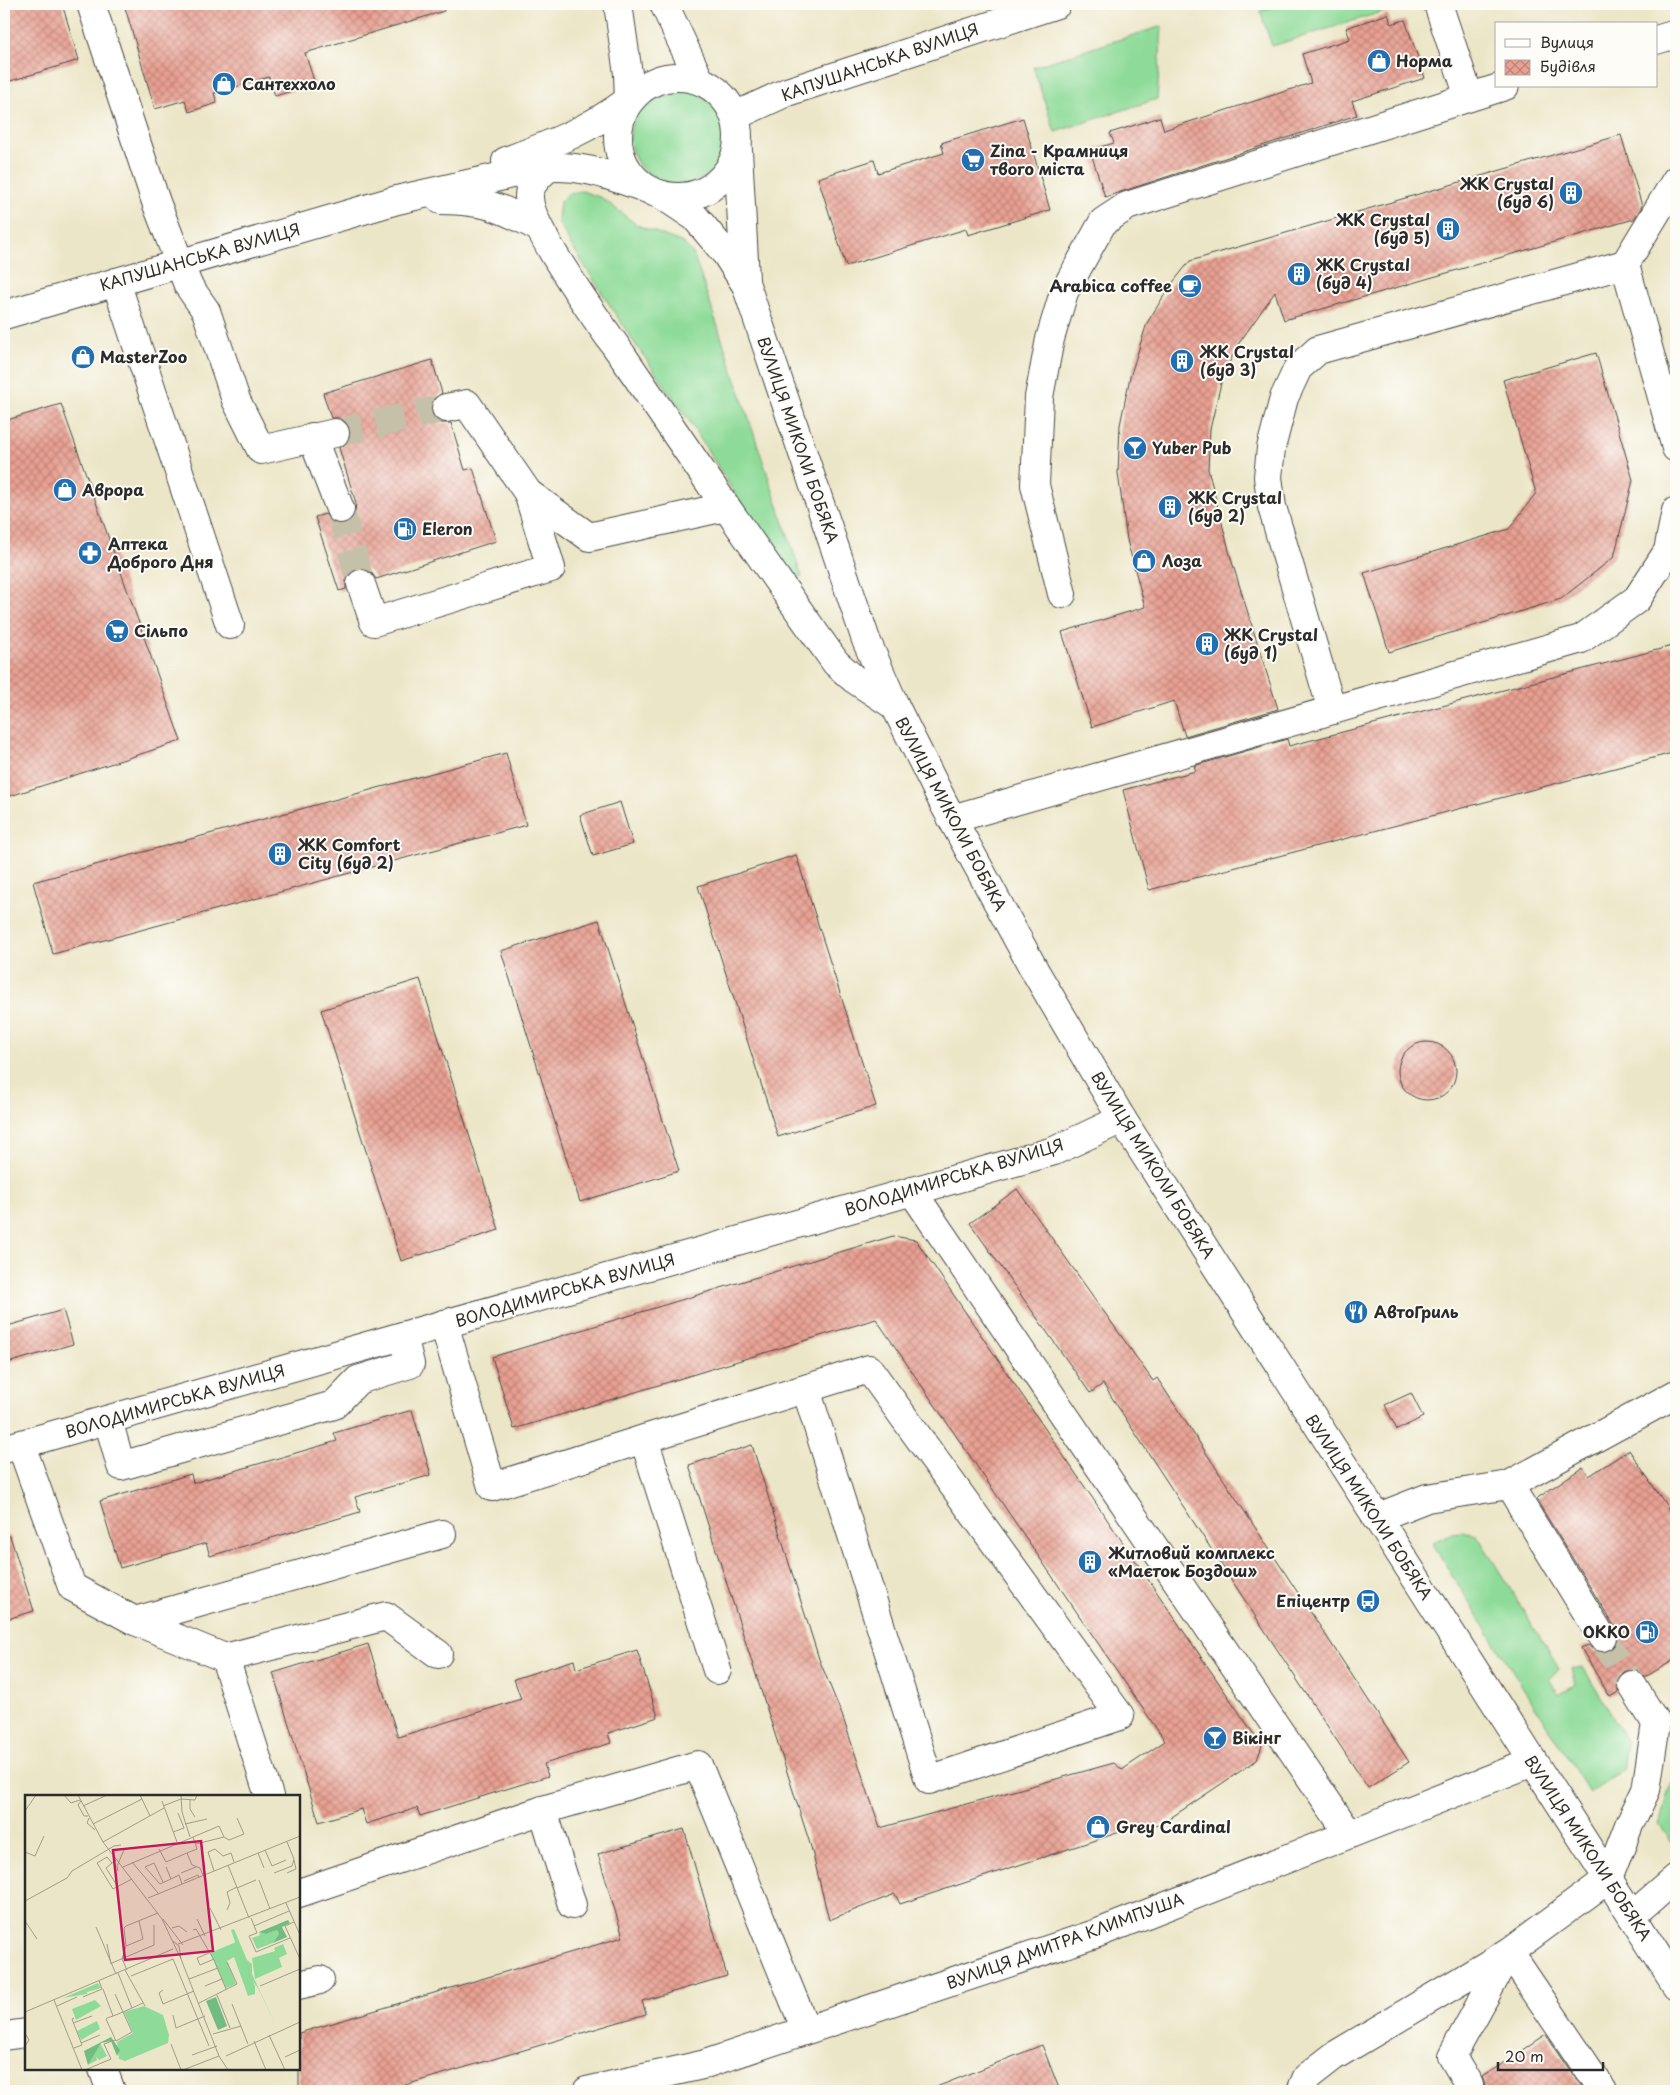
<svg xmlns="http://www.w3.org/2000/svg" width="1680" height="2095" viewBox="0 0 1680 2095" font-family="'Playpen Sans',sans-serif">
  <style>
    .grass { fill: #8edb99; stroke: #5c8362 }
    .building { fill: url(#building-cross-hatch) }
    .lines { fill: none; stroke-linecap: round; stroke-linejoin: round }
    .minor-tunnel { stroke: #c5c1a9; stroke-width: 28; stroke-dasharray: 28 14; stroke-linecap: butt }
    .minor-casing { stroke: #484743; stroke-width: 30 }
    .minor { stroke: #fff; stroke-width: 28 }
    .labels { text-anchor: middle; stroke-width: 4; stroke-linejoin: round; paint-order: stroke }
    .poi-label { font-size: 16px; font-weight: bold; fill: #2b2b2b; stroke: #fdfcf7; text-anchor: start }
    .street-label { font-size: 16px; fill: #2b2b2b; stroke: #fdfcf7 }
    .inset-road { fill: none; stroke: #9f9b89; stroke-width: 1 }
    .view { fill: #c2185b; fill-opacity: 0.15; stroke: #c2185b; stroke-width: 2.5 }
    .inset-edge { fill: none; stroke: #2b2b2b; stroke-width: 2.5 }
  </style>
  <defs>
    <pattern id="building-cross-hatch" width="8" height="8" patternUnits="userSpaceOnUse" patternTransform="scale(1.25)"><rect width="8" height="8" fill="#e9a093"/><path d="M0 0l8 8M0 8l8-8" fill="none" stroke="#bd8378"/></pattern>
  </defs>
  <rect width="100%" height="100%" fill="#fdfcf7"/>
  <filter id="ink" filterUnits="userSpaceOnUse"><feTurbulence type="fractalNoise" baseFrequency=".02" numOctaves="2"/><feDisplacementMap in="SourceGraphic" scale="10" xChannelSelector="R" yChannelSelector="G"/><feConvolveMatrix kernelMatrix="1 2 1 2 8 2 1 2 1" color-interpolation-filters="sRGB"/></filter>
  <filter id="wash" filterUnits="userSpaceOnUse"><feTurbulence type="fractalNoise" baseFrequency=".0096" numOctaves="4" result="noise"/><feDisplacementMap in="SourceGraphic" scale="20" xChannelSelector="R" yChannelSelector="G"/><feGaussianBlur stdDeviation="1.12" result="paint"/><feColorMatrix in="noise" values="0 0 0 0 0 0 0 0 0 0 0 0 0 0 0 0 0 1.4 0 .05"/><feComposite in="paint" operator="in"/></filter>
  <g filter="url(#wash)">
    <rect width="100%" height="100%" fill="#ece6c8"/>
    <g class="grass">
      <polygon points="1282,4 1408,4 1272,46 1260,11"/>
      <polygon points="1162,26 1157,99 1055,132 1033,67"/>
      <circle cx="678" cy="137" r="48"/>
      <polygon points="582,191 602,198 637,225 683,243 693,253 802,577 794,578 787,576 684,413 633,341 568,240 558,221 560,201 569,193"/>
      <polygon points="1461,1532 1477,1535 1559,1668 1549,1679 1559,1695 1575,1684 1571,1669 1583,1667 1627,1742 1623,1771 1589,1792 1435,1548 1433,1542 1453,1533"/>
      <path d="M 1676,1778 L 1676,1842 L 1674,1844 L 1659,1825 C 1665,1809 1665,1790 1676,1778 Z"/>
    </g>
    <g id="blocks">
      <g class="building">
        <polygon points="17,4 62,4 79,60 4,83 4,8"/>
        <polygon points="124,4 443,4 444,11 305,53 315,84 275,96 269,77 214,93 217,103 189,112 185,100 155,109"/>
        <polygon points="1388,14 1391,24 1405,20 1425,78 1352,101 1357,115 1105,197 1090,150 1114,143 1110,133 1160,117 1164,130 1311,83 1302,54 1350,39 1346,28"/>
        <polygon points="1023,118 1050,210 968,235 966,229 846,266 818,178 874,160 878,173 944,153 941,143"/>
        <polygon points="1621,135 1642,206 1634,219 1284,320 1275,292 1237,346 1222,379 1210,429 1208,469 1232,562 1278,709 1185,736 1174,701 1092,727 1062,632 1145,607 1127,540 1118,473 1120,425 1130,377 1147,323 1170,286 1190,261"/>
        <polygon points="1596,353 1633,480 1614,557 1561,599 1389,652 1364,573 1509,529 1536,493 1503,380"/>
        <polygon points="432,360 442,393 431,402 431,411 434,418 440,423 451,423 465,470 473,468 496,541 376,579 371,572 364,569 356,569 349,574 346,581 346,589 339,591 315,517 325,514 331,521 338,524 345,524 352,519 355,512 356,503 339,448 346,444 350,438 350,430 347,423 340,418 331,418 323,393"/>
        <polygon points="61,404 181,741 4,798 4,421"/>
        <polygon points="1676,645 1676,752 1149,890 1123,790 1196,771 1194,766 1287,739 1289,746"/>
        <polygon points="506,753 526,825 53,954 33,882"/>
        <polygon points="620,802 633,844 593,856 580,815"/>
        <polygon points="796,855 876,1106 778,1137 698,886"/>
        <polygon points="599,920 679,1171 580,1202 501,951"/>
        <polygon points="420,979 499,1230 401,1261 321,1010"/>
        <circle cx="1427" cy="1071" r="29"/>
        <polygon points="1017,1189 1153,1381 1157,1378 1409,1762 1368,1788 1103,1384 1090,1393 970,1223"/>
        <polygon points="893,1236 916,1240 1262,1746 1257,1760 1160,1825 1123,1831 900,1904 895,1894 829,1920 811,1847 689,1465 752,1445 819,1659 842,1715 880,1828 1114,1763 1122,1770 1165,1741 876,1319 514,1429 492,1357"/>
        <polygon points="63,1310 73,1344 11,1362 4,1335 4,1327"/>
        <polygon points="1411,1393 1423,1417 1397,1430 1385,1405"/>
        <polygon points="412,1410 431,1475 355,1497 360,1512 210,1556 206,1543 120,1568 100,1501 191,1474 193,1483 337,1441 334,1433"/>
        <polygon points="1629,1450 1676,1520 1676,1659 1645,1677 1639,1671 1631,1669 1624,1672 1618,1678 1618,1692 1610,1697 1581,1648 1588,1645 1595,1651 1602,1653 1610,1651 1616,1644 1618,1637 1616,1629 1536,1499 1583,1467 1589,1476"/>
        <polygon points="10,1536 34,1611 4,1620 4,1537"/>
        <polygon points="368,1644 398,1737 521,1699 514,1679 574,1660 576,1669 637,1650 658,1717 608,1733 611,1743 544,1764 548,1776 420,1816 417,1808 366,1824 361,1809 319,1822 273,1673"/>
        <polygon points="684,1829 727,1976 642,2001 646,2014 385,2091 299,2091 299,2033 623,1937 598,1854"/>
        <polygon points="1546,2035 1584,2091 1483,2091 1485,2084 1482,2077"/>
        <polygon points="1042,2045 1060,2091 930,2091 929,2090"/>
      </g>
    </g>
  </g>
  <g filter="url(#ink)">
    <use href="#blocks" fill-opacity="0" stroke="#484743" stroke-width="1"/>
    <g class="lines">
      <g class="minor-tunnel">
        <polyline points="335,433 446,408"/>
        <polyline points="340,509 361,584"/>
        <polyline points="1602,1637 1632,1685"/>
      </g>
      <g class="minor-casing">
        <g id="minor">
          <polyline points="91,4 156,202 188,285 206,311 236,400 261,450 335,433"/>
          <polyline points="618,4 628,74 629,100"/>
          <polyline points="664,4 700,81"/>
          <polyline points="1438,4 1469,97"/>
          <polyline points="1656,40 1676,34"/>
          <circle cx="678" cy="137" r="60"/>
          <polyline points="735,116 787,92 1057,4"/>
          <polyline points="738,150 745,279"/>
          <path d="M 506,161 C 554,143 587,131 629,100"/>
          <path d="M 550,166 C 541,174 529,183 529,196 C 528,225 602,327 622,355 C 692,458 763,561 836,663 L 854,679 L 895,706"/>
          <polyline points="662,195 695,217 726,254 746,285 866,640 895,706 944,804 1035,971 1122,1119 1676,1985"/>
          <path d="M 441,200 C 486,201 498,206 538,227"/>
          <polyline points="1625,264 1676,180"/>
          <polyline points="116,282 230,625"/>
          <path d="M 4,315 L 397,200 L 534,169 C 575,162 607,174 645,188"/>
          <polyline points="446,408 467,404 528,493 589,537 725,507"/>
          <polyline points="312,437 340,509"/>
          <polyline points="361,584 374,622 551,568 528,493"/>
          <polyline points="1062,594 1035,485 1039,397 1050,339 1064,292 1103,222 1127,206 1505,86"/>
          <polyline points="1332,710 1272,507 1268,477 1271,448 1284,398 1298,368 1318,350 1625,264 1676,448"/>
          <polyline points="952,819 1581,639 1637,599 1668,551 1676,511"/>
          <polyline points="912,1191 1349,1834"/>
          <polyline points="444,1324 492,1487 644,1439 717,1670"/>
          <polyline points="108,1420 121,1466 334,1405 358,1380 410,1364 403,1336"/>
          <polyline points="644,1439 869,1369 1120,1716 929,1780 806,1389"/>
          <polyline points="21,1445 72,1587 135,1621 225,1658 269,1796"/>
          <polyline points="4,1449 1054,1151 1122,1119"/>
          <polyline points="1509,1485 1602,1637"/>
          <polyline points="1376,1518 1427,1498 1509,1485 1676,1394"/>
          <polyline points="135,1621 442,1534"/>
          <polyline points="225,1658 386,1616 438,1654"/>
          <polyline points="543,1810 572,1905"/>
          <polyline points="299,1893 543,1810 698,1765 806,2030"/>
          <polyline points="1632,1916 1676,1878"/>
          <polyline points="299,1985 320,1980"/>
          <polyline points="4,2036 26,2033"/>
          <polyline points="103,2069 111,2091"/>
          <polyline points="1469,2085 1452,2056 1509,1952 1608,1879 1629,1825 1646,1790 1656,1723 1632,1685"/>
          <polyline points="587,2091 702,2065 1098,1933 1533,1762"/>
          <polyline points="1301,2091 1307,2077 1334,2056 1509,1952 1603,2091"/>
        </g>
      </g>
      <use href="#minor" class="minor"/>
    </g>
  </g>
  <defs>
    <g id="shop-disc" transform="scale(1.25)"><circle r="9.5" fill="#1f6fb2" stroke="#fdfcf7"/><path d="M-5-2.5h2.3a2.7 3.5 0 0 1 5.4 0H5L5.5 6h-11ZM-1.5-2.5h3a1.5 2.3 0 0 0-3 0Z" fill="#fff"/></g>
    <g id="supermarket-disc" transform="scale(1.25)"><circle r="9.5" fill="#1f6fb2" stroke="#fdfcf7"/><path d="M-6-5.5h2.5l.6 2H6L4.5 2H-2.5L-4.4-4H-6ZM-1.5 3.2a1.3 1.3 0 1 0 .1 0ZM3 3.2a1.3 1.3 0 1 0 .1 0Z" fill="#fff"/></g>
    <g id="building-disc" transform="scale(1.25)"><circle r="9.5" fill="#1f6fb2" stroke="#fdfcf7"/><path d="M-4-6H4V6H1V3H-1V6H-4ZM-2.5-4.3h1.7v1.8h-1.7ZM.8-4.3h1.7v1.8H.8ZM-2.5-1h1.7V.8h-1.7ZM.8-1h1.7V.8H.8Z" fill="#fff"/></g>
    <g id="cafe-disc" transform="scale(1.25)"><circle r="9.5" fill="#1f6fb2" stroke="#fdfcf7"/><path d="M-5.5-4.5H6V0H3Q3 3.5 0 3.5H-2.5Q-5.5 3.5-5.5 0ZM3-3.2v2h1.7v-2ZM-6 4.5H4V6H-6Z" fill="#fff"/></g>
    <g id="bar-disc" transform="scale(1.25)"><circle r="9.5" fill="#1f6fb2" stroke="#fdfcf7"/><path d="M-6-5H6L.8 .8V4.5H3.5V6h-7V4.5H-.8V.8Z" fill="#fff"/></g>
    <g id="fuel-disc" transform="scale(1.25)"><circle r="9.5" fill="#1f6fb2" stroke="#fdfcf7"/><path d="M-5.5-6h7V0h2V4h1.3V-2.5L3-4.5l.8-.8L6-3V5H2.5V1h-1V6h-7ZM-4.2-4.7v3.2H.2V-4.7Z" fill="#fff"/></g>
    <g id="pharmacy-disc" transform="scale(1.25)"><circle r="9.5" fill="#1f6fb2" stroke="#fdfcf7"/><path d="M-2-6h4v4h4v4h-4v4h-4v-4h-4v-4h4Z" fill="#fff"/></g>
    <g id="restaurant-disc" transform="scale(1.25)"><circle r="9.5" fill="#1f6fb2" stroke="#fdfcf7"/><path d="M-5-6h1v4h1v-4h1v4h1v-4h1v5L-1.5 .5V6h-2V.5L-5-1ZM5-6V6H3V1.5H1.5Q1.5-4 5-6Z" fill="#fff"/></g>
    <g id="bus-disc" transform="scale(1.25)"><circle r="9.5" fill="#1f6fb2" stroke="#fdfcf7"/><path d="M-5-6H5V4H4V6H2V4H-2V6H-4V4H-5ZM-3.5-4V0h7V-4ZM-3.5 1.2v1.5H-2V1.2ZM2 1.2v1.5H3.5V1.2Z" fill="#fff"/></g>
  </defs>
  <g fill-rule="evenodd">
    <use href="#shop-disc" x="1379" y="61"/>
    <use href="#shop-disc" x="224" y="84"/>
    <use href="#supermarket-disc" x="973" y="160"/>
    <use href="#building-disc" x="1571" y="193"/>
    <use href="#building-disc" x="1448" y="229"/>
    <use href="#building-disc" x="1299" y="274"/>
    <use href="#cafe-disc" x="1190" y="286"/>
    <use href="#shop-disc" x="83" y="357"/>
    <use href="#building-disc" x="1182" y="361"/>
    <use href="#bar-disc" x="1135" y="448"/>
    <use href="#shop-disc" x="65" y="490"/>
    <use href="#building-disc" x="1170" y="507"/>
    <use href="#fuel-disc" x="405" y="529"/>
    <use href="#pharmacy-disc" x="90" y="553"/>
    <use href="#shop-disc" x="1144" y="561"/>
    <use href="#supermarket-disc" x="117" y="631"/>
    <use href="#building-disc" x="1207" y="644"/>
    <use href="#building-disc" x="280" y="854"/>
    <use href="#restaurant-disc" x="1356" y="1312"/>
    <use href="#building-disc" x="1090" y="1562"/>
    <use href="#bus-disc" x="1368" y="1601"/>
    <use href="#fuel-disc" x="1647" y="1632"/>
    <use href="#bar-disc" x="1215" y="1738"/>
    <use href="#shop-disc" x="1098" y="1827"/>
  </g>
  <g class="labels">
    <g class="poi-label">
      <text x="1396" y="67">Норма</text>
      <text x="242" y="90">Сантеххоло</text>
      <text x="990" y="157">Zina - Крамниця<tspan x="990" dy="18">твого міста</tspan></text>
      <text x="1554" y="190" text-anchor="end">ЖК Crystal<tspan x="1554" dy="18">(буд 6)</tspan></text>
      <text x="1430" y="226" text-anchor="end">ЖК Crystal<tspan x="1430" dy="18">(буд 5)</tspan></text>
      <text x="1316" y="271">ЖК Crystal<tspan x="1316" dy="18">(буд 4)</tspan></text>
      <text x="1172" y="292" text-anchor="end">Arabica coffee</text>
      <text x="1200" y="358">ЖК Crystal<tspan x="1200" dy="18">(буд 3)</tspan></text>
      <text x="100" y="363">MasterZoo</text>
      <text x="1152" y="454">Yuber Pub</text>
      <text x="82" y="496">Аврора</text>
      <text x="1188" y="504">ЖК Crystal<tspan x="1188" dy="18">(буд 2)</tspan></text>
      <text x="422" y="535">Eleron</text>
      <text x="108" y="550">Аптека<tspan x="108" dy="18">Доброго Дня</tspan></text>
      <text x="1162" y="567">Лоза</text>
      <text x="134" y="637">Сільпо</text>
      <text x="1224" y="641">ЖК Crystal<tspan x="1224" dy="18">(буд 1)</tspan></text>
      <text x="298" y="851">ЖК Comfort<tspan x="298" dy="18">City (буд 2)</tspan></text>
      <text x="1374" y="1318">АвтоГриль</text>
      <text x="1108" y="1559">Житловий комплекс<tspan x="1108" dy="18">«Маєток Боздош»</tspan></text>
      <text x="1350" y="1607" text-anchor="end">Епіцентр</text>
      <text x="1630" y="1638" text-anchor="end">ОККО</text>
      <text x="1232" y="1744">Вікінг</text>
      <text x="1116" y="1833">Grey Cardinal</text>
    </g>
    <g class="street-label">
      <text transform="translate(880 62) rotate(-19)" y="6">КАПУШАНСЬКА ВУЛИЦЯ</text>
      <text transform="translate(200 257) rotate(-16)" y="6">КАПУШАНСЬКА ВУЛИЦЯ</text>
      <text transform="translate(798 440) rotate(71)" y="6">ВУЛИЦЯ МИКОЛИ БОБЯКА</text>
      <text transform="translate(951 814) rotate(62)" y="6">ВУЛИЦЯ МИКОЛИ БОБЯКА</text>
      <text transform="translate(1153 1165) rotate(58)" y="6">ВУЛИЦЯ МИКОЛИ БОБЯКА</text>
      <text transform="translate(954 1177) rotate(-17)" y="6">ВОЛОДИМИРСЬКА ВУЛИЦЯ</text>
      <text transform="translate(565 1290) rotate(-16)" y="6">ВОЛОДИМИРСЬКА ВУЛИЦЯ</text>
      <text transform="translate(175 1401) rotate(-16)" y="6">ВОЛОДИМИРСЬКА ВУЛИЦЯ</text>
      <text transform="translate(1369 1507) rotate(57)" y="6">ВУЛИЦЯ МИКОЛИ БОБЯКА</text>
      <text transform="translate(1588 1848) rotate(57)" y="6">ВУЛИЦЯ МИКОЛИ БОБЯКА</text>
      <text transform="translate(1065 1941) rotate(-20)" y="6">ВУЛИЦЯ ДМИТРА КЛИМПУША</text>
    </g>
  </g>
  <g transform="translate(25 1795)">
    <rect width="275" height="275" fill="#ece6c8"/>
    <path d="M 252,135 L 254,139 L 248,148 L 232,154 L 227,143 L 235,140 L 234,137 L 241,139 ZM 211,147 L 230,191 L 230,199 L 223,201 L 209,162 L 202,166 L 211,189 L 201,193 L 185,158 ZM 258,149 L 262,159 L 254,163 L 257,172 L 230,184 L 227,163 L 250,156 L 249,153 ZM 73,188 L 76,193 L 62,197 L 62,199 L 38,203 ZM 70,205 L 76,211 L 51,225 L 47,214 ZM 119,211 L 138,220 L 144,240 L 143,248 L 100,266 L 94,264 L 92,247 L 108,238 L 99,217 ZM 72,226 L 75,234 L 56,245 L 52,236 ZM 75,248 L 82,261 L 74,265 L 71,262 L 72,265 L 63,270 Z" fill="#8edb99"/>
    <path d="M 263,125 L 265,128 L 257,132 L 262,142 L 248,148 L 254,139 L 252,135 L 241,139 L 234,137 ZM 191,202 L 202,231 L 193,235 L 181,206 ZM 86,242 L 95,255 L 92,261 L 86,246 L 76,248 L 63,270 L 59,256 Z" fill="#72bb81"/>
    <path d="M 209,134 L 222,165 L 227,169 L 227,179 L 253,235 L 233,193 L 220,176 L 206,135 Z" fill="#8edb99"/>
    <path class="inset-road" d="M 39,0 L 46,8 L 55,5M 53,0 L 78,47 L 137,124 L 156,164M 115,0 L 125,21M 156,0 L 157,17 L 165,42M 165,5 L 165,14 L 170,22M 56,6 L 53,10 L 59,21 L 63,21M 137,6 L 152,47M 58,11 L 82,0M 138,11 L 156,4 L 170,5 L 172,0M 0,16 L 11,0M 64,23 L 62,28 L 70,35M 68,29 L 117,4M 160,29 L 182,24M 148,37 L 159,33 L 153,18M 168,42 L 172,54 L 162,58 L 167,70 L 175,73 L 178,80M 78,47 L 139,13M 171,49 L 199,42 L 204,45 L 219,39 L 212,23M 134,54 L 141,67 L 162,58M 240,55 L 247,71 L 261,65M 0,57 L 10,61 L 19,41M 233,58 L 239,73M 92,64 L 81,73 L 93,92M 107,67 L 133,98M 87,68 L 82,62 L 72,68 L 88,94 L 107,84M 203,70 L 224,123M 98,72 L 194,31 L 199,42M 141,72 L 146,84 L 154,80 L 157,89M 93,76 L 92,71 L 99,55M 189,76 L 183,57 L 190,54 L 198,61 L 206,58 L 209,67M 156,78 L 171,72M 249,78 L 267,71 L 269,64 L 262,47M 262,78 L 271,74 L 269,65M 234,85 L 245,114M 159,86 L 173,80 L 174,82M 138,87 L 129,68 L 120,72 L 135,89 L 146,84M 212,93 L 231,85M 123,103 L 275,41M 0,106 L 42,83 L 47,76 L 89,51 L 96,50M 261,108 L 275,140M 185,113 L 196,135M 202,115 L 205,108 L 202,97 L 212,92M 226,123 L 232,138 L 224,141 L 231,157 L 265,143M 138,124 L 158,150M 172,124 L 180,141M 0,126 L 12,144M 114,126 L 118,144 L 101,151 L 99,133 L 101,131 L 133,118M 269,127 L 260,131 L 275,164M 229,131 L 264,116M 71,132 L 91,179M 147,133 L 154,131 L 162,137M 168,135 L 171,134 L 189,165 L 201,194M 148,146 L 154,151 L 156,164 L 194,261 L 203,275M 82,149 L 86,169M 153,149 L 275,102M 101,151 L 97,164 L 102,175M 184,158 L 172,163 L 175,170 L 189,164M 87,168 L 129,150 L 129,130M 100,175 L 120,211M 93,178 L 107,213M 106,181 L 148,164 L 184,251M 164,184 L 193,173M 180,191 L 197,184M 235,191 L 275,174M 78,194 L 88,221M 138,195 L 134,198 L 138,209 L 169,196M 90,199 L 98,217 L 107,237 L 91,246 L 81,224 L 82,223 L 88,221 L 98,217 L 107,213 L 118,208M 192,200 L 205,233M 58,202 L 77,194 L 74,186M 29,205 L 57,275M 174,208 L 212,189 L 202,167M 207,209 L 223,249M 32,211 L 52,202M 0,217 L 148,154M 148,220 L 151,233 L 180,221M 48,228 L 67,221M 0,238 L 4,245 L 0,251M 188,239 L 216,231M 244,240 L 260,275M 229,246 L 241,275M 56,248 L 75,240M 146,249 L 156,275M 49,253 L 57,250 L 47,224 L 49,223M 167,260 L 192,251M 201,261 L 275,227M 260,262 L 275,255M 60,275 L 86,264 L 79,249 L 90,245M 158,275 L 194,261"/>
    <path class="view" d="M 176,46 L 188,156 L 100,165 L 88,55 Z"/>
    <rect width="275" height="275" class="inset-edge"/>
  </g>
  <rect width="1680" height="2095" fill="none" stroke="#fdfcf7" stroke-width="20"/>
  <rect x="1495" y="22" width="162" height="65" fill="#fdfcf7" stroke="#a9a8a5"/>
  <rect x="1505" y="39" width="25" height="8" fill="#ffffff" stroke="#a9a8a5"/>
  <text x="1540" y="48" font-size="15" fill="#2b2b2b">Вулиця</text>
  <rect x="1505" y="60" width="25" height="15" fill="url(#building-cross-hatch)" stroke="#a9a8a5"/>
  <text x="1540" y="72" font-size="15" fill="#2b2b2b">Будівля</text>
  <path d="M1498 2062v8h105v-8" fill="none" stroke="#2b2b2b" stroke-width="2.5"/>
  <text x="1505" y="2062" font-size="15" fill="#2b2b2b" stroke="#fdfcf7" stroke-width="4" paint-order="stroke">20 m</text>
</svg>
